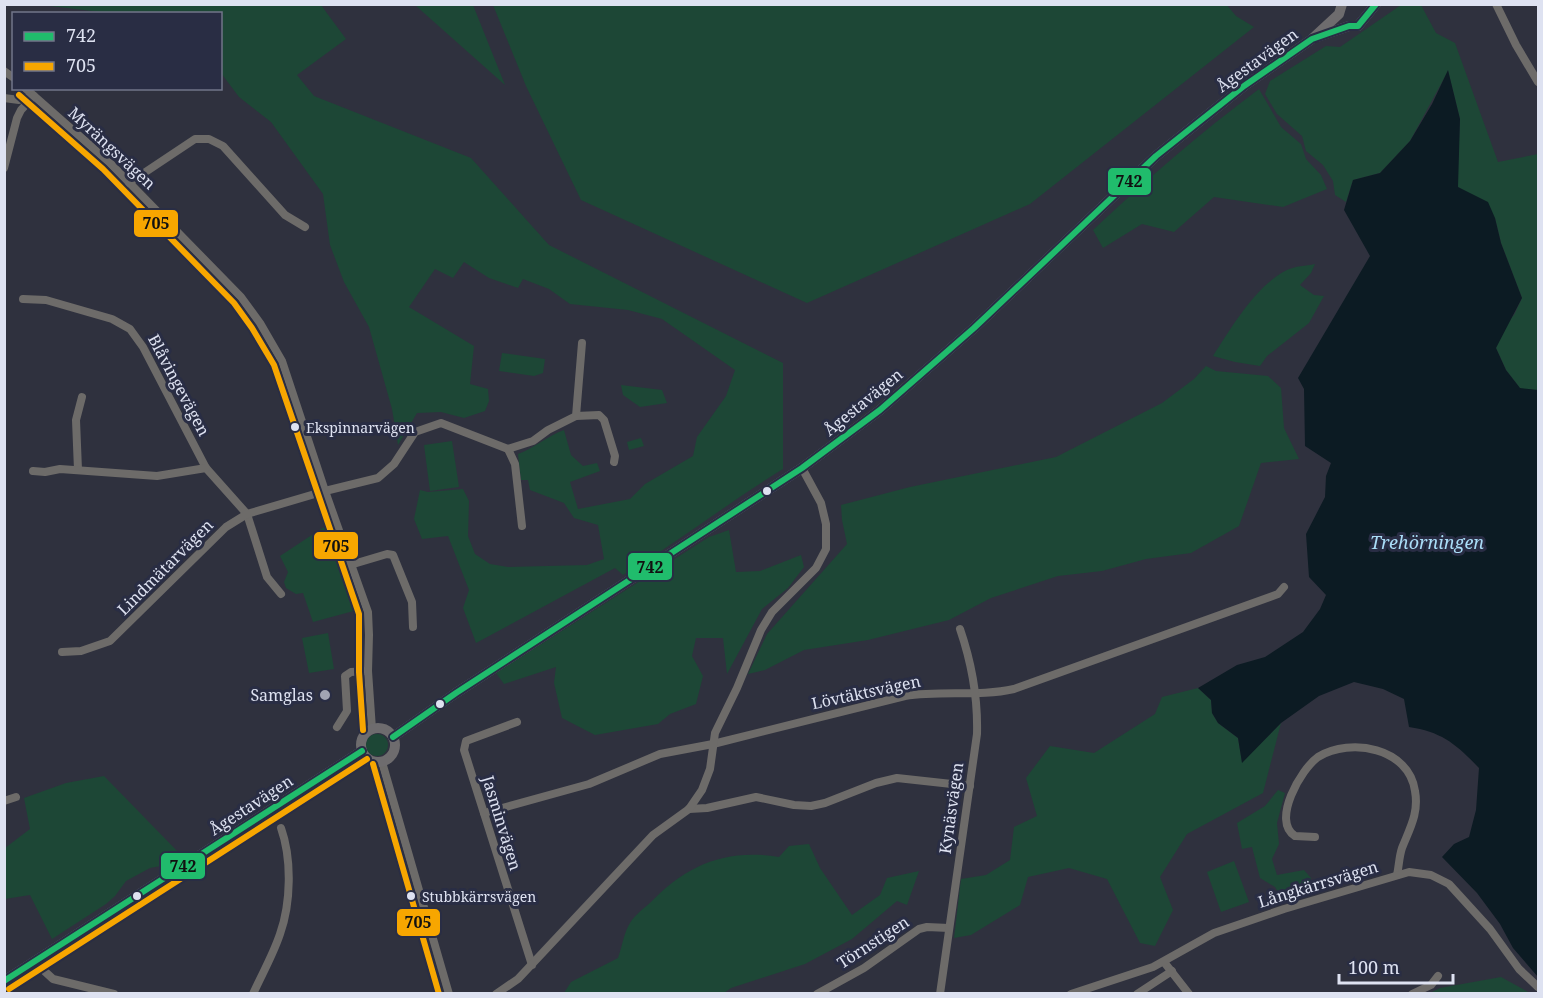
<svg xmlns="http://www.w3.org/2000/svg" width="1543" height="998" viewBox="0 0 1543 998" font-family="'Noto Serif',serif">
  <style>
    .green { fill: #1d4736 }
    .water { fill: #0c1b23 }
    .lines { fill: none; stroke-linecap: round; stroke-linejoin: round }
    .minor { stroke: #6d6b69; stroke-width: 8 }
    .major { stroke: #6e6c6e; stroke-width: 10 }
    .bus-1-casing { stroke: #292d44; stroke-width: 10 }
    .bus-2-casing { stroke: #292d44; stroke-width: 10 }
    .bus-1 { stroke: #20bc6c; stroke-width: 6 }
    .bus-2 { stroke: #f7a600; stroke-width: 6 }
    .bus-dot { fill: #dee2f1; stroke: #292d44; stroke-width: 2 }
    .poi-dot { fill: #a1a4b2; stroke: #292d44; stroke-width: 2 }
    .labels { text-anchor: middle; stroke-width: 6; stroke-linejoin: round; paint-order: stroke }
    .bus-label { font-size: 14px; fill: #dee2f1; stroke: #292d44; text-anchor: start }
    .street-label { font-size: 16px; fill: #dee2f1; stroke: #292d44 }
    .poi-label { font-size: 16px; fill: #dee2f1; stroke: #292d44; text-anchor: end }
    .water-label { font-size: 18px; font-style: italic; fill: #aaddf7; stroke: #292d44 }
    .line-badge { stroke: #292d44; stroke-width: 2 }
    .pale-badge-label { font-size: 16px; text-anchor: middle; font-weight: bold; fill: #111 }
  </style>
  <rect width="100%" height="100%" fill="#2f313e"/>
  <g class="green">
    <polygon points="1226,4 1236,16 1254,27 1030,204 807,303 581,200 526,86 493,5"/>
    <path d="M 42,5 L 321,5 L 346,39 L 297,75 L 314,96 L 471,158 L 549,245 L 783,363 L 783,469 C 728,503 678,542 623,575 L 615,568 L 476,643 L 463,608 L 469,590 L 448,536 L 422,539 L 414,519 L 420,490 L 428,492 L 463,489 L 469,501 L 468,536 L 475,554 L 490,564 L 508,567 L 587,565 L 604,559 L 598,525 L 574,518 L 564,503 L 530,490 L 528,480 L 521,480 L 518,454 C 535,448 547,436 564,430 L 571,455 L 583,466 L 597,463 L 600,471 L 570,482 L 578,509 L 630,499 L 645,484 L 693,456 L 697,437 L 726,396 L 735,370 L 662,319 L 628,310 L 570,304 L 549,289 L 523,279 L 518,288 L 489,278 L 464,262 L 453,278 L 435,269 L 409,307 L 474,346 L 470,384 L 488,389 L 489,401 L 485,411 L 464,418 L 441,412 L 417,413 L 398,445 L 392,409 L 369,327 L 344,282 L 330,245 L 323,194 L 271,122 L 239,97 L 221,73 L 220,14 L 109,13 Z"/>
    <polygon points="415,5 473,5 505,85"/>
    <polygon points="1401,5 1421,5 1436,33 1455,43 1498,162 1538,154 1538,396 1519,392 1519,387 1506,370 1496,348 1507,322 1514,315 1522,298 1501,243 1495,218 1457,186 1460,119 1448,71 1410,141 1380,173 1353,180 1346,202 1335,195 1333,181 1323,165 1306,151 1302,136 1277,114 1265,94 1270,81 1326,46 1340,47"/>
    <path d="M 1259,89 L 1281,127 L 1301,144 L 1306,159 L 1321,175 L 1327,189 L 1283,207 L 1214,197 L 1174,232 L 1142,224 L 1103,248 L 1093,230 C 1146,180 1200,133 1259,89 Z"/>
    <path d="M 1315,264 L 1311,273 L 1300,285 L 1314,295 L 1324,296 L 1309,323 L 1267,356 L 1260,366 L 1235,362 L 1213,356 C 1231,328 1256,285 1287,270 C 1295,266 1306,266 1315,264 Z"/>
    <polygon points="502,353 545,359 543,373 534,376 499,371"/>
    <polygon points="1206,366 1216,371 1268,376 1281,388 1284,428 1299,459 1261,463 1239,526 1191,553 1146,559 1102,571 1058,576 991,598 949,620 868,640 804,650 765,670 748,674 767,634 847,544 842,520 841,505 910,487 1056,457 1162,403 1194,379"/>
    <polygon points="621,385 662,390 667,403 640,407 623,395"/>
    <polygon points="641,438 644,446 629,450 627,442"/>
    <polygon points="452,441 459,487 430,491 424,445"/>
    <polygon points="327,525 331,528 361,609 313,622 303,593 296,594 286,588 284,582 288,572 280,556"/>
    <polygon points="729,530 736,572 760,571 801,555 804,567 788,588 762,609 727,674 723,638 696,638 692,656 703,676 696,704 670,714 658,724 595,735 562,718 554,683 556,667 504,684 496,673 709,537"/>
    <polygon points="328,633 334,669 309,673 302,638"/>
    <polygon points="1198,688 1211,700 1212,713 1218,723 1238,738 1242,762 1281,723 1263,793 1187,834 1160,877 1173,910 1155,946 1140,943 1107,879 1069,868 1028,877 1020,905 971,935 954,938 961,879 986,875 1010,860 1014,827 1037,816 1026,778 1050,746 1094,753 1155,714 1162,697"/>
    <circle cx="377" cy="745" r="11"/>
    <polygon points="104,776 182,856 166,865 150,868 126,881 115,896 106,904 52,939 30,895 5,899 5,848 30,829 24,798 66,783"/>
    <polygon points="1278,790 1285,793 1277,823 1279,844 1272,859 1277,875 1304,870 1311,878 1310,893 1284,902 1275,887 1260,878 1252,847 1242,849 1237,823 1265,806"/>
    <path d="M 809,844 L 820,868 L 852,915 L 880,895 L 887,878 L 919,871 L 907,905 L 897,901 L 852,939 L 805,964 L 731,988 L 724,993 L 564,993 L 571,982 L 618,958 C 622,947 624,932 630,923 C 635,915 643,909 650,903 C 686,865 726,848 779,857 L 789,846 Z"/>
    <polygon points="1234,861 1249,902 1221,912 1207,872"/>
    <polygon points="1501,977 1530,993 1430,993 1440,988"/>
  </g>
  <path class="water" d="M 1448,70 L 1460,119 L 1458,187 L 1488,202 L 1495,218 L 1501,243 L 1522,298 L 1496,348 L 1506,370 L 1520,388 L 1538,390 L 1538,977 L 1513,948 L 1500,924 L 1477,893 L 1442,857 L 1454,844 L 1469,837 L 1476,810 L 1479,768 C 1456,744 1442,732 1409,727 L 1404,699 L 1383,689 L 1354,682 L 1319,696 L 1281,723 L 1242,763 L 1238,738 L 1218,723 L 1212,713 L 1211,700 L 1198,688 L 1237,665 L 1265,657 L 1303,632 L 1320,609 L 1326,595 L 1309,577 L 1306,534 L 1325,497 L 1326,476 L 1331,463 L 1305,446 L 1304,389 L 1298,378 L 1370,256 L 1344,210 L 1353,180 L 1380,173 L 1410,141 L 1432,104 Z"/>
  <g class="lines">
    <g class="minor">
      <polyline points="1496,4 1516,45 1538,82"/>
      <polyline points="4,71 14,78"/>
      <polyline points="25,88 109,162 241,297 260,323 282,361 325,491 368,612 369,635 368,671 372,729"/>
      <polyline points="4,98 19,100 33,96"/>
      <polyline points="4,168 17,118 21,110 34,96"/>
      <polyline points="129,183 195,139 209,139 223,146 285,215 305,227"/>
      <polyline points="23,299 46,300 112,319 130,329 143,347 206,468 247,514 267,577 281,594"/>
      <polyline points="576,416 599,415 604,420 615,456 614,462"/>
      <polyline points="508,449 515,464 522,526"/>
      <polyline points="78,470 76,420 82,397"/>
      <polyline points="33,471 45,472 60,469 157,476 206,468"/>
      <polyline points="350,565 387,554 393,555 412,602 413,627"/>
      <polyline points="62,652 81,651 110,641 226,527 247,514 325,491 378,478 394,464 415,432 441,423 508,449 533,441 548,430 576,416 582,343"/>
      <polyline points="517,722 466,741 464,750 532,965"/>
      <polyline points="337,727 347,711 345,676 351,672 368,671"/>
      <polyline points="382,762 449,994"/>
      <polyline points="4,801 16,797"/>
      <polyline points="689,809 707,808 756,797 794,805 811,806 825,803 876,783 897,778 970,786"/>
      <path d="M 484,813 L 589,784 L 660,754 L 713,744 L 905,696 C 941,690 979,697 1014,689 L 1278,594 L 1284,587"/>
      <path d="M 1315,837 L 1295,836 C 1271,821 1301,769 1318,757 C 1351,737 1409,748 1415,791 C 1419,813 1410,828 1402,848 C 1399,857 1399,866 1397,875"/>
      <polyline points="1164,962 1189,994"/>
      <polyline points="40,967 53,979 114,994"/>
      <path d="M 253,994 C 262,974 273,955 280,934 C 291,903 292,859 281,828"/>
      <polyline points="496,994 518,979 653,835 689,809 702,790 710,769 715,733 737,688 761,630 772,612 816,568 826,549 826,524 821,503 802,468"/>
      <polyline points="817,994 864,968 919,929 927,927 949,928"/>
      <path d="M 940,994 L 977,734 C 978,697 972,664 960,629"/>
      <polyline points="1071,994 1153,967 1214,933 1284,909 1409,872 1431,875 1449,884 1490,929 1519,969 1538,987"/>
      <polyline points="1137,994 1172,971"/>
      <polyline points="1412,994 1431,985 1438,976"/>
    </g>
    <g class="major">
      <polyline points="1317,37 1349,26 1358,26 1376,4"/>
      <circle cx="378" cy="745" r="17"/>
      <polyline points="393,737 456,693 802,468 880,410 974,328 1156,156 1244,86 1312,39 1339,14 1342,4"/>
      <polyline points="4,981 362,751"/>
    </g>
    <g class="bus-1-casing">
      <g id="bus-1">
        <polyline points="393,737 456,693 802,468 880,410 974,328 1156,156 1244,86 1312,39 1349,26 1358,26 1376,4"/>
        <polyline points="4,981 362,751"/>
      </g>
    </g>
    <g class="bus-2-casing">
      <g id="bus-2">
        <polyline points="19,95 103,169 234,303 252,328 274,365 359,614 359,672 363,730"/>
        <polyline points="373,764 439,994"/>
        <polyline points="9,989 367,759"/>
      </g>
    </g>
    <use href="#bus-1" class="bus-1"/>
    <use href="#bus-2" class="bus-2"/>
  </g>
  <g class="bus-dot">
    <circle cx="295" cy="427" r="5"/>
    <circle cx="767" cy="491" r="5"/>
    <circle cx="440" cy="704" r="5"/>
    <circle cx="137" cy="896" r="5"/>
    <circle cx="411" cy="896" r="5"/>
  </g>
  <circle class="poi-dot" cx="325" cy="695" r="6"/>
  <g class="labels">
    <g class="bus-label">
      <text x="306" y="433">Ekspinnarvägen</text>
      <text x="422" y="902">Stubbkärrsvägen</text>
    </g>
    <g class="street-label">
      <text transform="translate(1257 60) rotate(-36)" y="6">Ågestavägen</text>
      <text transform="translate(112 148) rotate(43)" y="6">Myrängsvägen</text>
      <text transform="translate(179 385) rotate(62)" y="6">Blåvingevägen</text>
      <text transform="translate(863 402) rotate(-39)" y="6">Ågestavägen</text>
      <text transform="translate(165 567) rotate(-45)" y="6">Lindmätarvägen</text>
      <text transform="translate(866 692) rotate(-12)" y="6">Lövtäktsvägen</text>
      <text transform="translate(251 805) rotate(-33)" y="6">Ågestavägen</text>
      <text transform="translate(951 808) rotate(-82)" y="6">Kynäsvägen</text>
      <text transform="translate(502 823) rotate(73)" y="6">Jasminvägen</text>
      <text transform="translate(1318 884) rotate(-17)" y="6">Långkärrsvägen</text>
      <text transform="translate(873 942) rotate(-33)" y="6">Törnstigen</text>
    </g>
    <g class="poi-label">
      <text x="313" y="701">Samglas</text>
    </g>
    <g class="water-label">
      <text x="1427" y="549">Trehörningen</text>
    </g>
  </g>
  <g class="line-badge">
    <rect x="1107" y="167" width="45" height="29" rx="6" fill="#20bc6c"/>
    <rect x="133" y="209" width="46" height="29" rx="6" fill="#f7a600"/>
    <rect x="313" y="531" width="46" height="29" rx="6" fill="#f7a600"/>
    <rect x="627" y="552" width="46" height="29" rx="6" fill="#20bc6c"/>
    <rect x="160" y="852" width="46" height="28" rx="6" fill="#20bc6c"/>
    <rect x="396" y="908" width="45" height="29" rx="6" fill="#f7a600"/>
  </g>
  <g class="pale-badge-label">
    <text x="1129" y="187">742</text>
    <text x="156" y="229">705</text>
    <text x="336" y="552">705</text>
    <text x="650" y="573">742</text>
    <text x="183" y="872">742</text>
    <text x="418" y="928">705</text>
  </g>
  <rect width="1543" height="998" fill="none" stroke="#dee2f1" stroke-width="12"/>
  <rect x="12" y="12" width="210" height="78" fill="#292d44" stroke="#717589" stroke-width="1.5"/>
  <rect x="24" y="32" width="30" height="9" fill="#20bc6c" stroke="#717589" stroke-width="1.5"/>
  <text x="66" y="42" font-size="18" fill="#dee2f1">742</text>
  <rect x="24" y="62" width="30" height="9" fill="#f7a600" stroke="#717589" stroke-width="1.5"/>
  <text x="66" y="72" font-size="18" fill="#dee2f1">705</text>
  <path d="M1339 974v9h114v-9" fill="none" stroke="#dee2f1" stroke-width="3"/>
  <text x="1348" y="974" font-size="18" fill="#dee2f1" stroke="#292d44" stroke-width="4.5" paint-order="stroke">100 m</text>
</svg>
